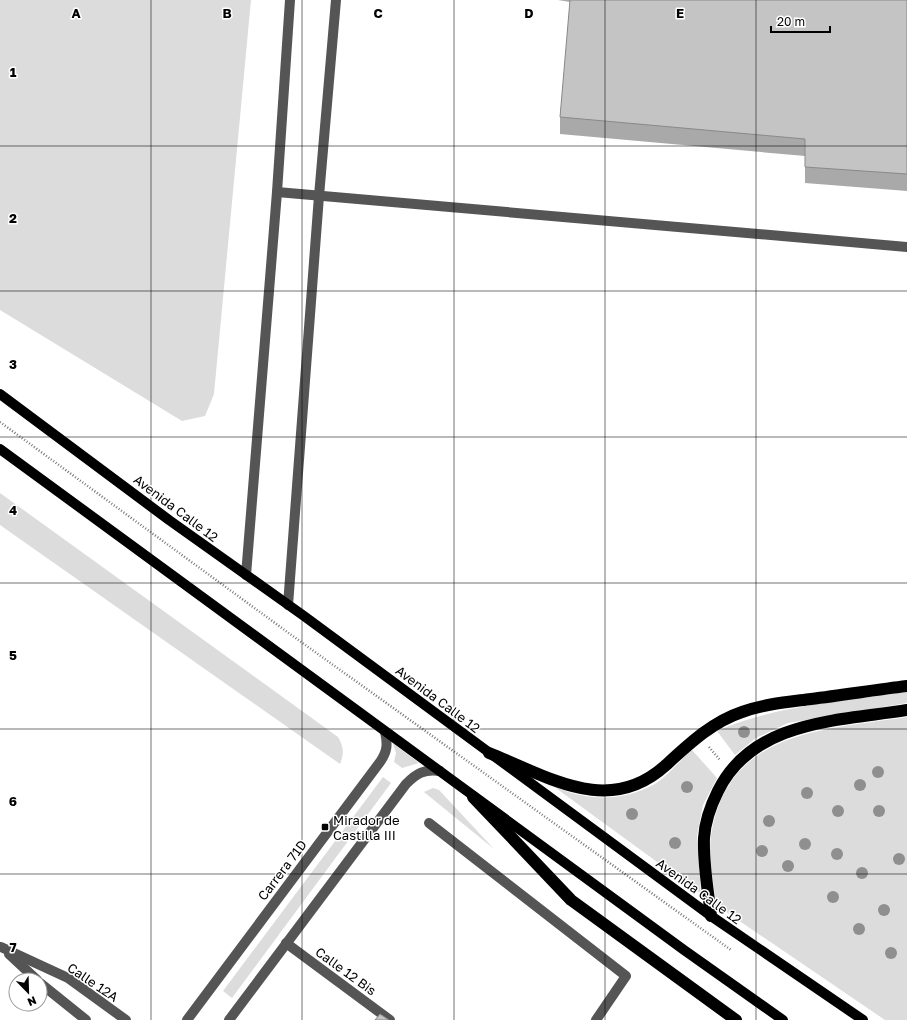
<svg xmlns="http://www.w3.org/2000/svg" width="907" height="1020" viewBox="0 0 907 1020" font-family="'Golos Text',sans-serif">
  <style>
    .green { fill: #dcdcdc }
    .lines { fill: none; stroke-linecap: round; stroke-linejoin: round }
    .path { stroke: #777; stroke-width: 2.5; stroke-dasharray: 1 2; stroke-linecap: butt }
    .minor { stroke: #555; stroke-width: 10 }
    .major { stroke: #000; stroke-width: 10 }
    .highway { stroke: #000; stroke-width: 12 }
    .tree { fill: #8f8f8f }
    .wall { fill: #a9a9a9 }
    .building { fill: #c4c4c4; stroke: #898989 }
    .grid { fill: none; stroke: #000; stroke-width: 1; stroke-opacity: 0.55 }
    .poi-dot { fill: #000; stroke: #fff; stroke-width: 1.5 }
    .labels { text-anchor: middle; stroke-width: 3; stroke-linejoin: round; paint-order: stroke }
    .street-label { font-size: 13px; fill: #000; stroke: #fff }
    .poi-label { font-size: 13px; fill: #000; stroke: #fff; text-anchor: start }
    .grid-label { font-size: 13px; text-anchor: middle; font-weight: bold; fill: #000; stroke: #fff; stroke-width: 3; stroke-linejoin: round; paint-order: stroke }
  </style>
  <rect width="100%" height="100%" fill="#fff"/>
  <g class="green">
    <polygon points="0,0 251,0 214,394 205,416 182,421 0,310"/>
    <path d="M 0,493 L 338,737 C 344,747 344,754 340,764 L 0,525 Z"/>
    <path d="M 907,692 L 907,703 L 788,723 L 756,738 L 735,755 L 717,731 C 777,705 843,701 907,692 Z"/>
    <path d="M 907,717 L 907,1020 L 885,1020 L 716,905 C 714,884 708,857 711,836 C 727,730 823,730 907,717 Z"/>
    <polygon points="393,744 394,744 419,763 402,768 394,762 396,753"/>
    <path d="M 692,750 L 717,778 L 703,805 L 697,836 L 701,894 L 553,786 C 586,801 621,802 653,785 C 666,778 680,760 692,750 Z"/>
    <polygon points="383,777 391,783 232,998 223,991"/>
    <polygon points="433,788 439,790 494,849 424,792"/>
  </g>
  <g class="lines">
    <g class="path">
      <polyline points="0,422 290,634 731,950"/>
      <polyline points="709,747 720,760"/>
    </g>
    <g class="minor">
      <polyline points="277,192 907,247"/>
      <polyline points="246,575 277,192 290,0"/>
      <polyline points="288,605 319,196 336,0"/>
      <polyline points="429,823 626,976 596,1020"/>
      <polyline points="286,943 390,1020"/>
      <polyline points="1,947 68,978 126,1020"/>
      <polyline points="9,954 37,980"/>
      <polyline points="40,983 86,1020"/>
      <path d="M 187,1020 L 380,762 C 387,752 388,745 385,732"/>
      <path d="M 229,1020 L 406,784 C 417,773 424,769 440,771"/>
    </g>
    <g class="major">
      <polyline points="0,394 169,520 304,616 711,916 863,1020"/>
      <polyline points="0,449 684,950 783,1020"/>
    </g>
    <g class="highway">
      <path d="M 489,753 C 549,777 609,817 666,765 C 689,744 712,722 742,712 C 764,704 788,702 811,699 C 843,695 875,690 907,686"/>
      <polyline points="473,797 571,900 736,1020"/>
      <path d="M 711,916 C 708,890 703,864 704,838 C 705,822 711,805 718,791 C 753,720 838,721 907,710"/>
    </g>
  </g>
  <g class="tree">
    <circle cx="744" cy="732" r="6"/>
    <circle cx="878" cy="772" r="6"/>
    <circle cx="860" cy="785" r="6"/>
    <circle cx="687" cy="787" r="6"/>
    <circle cx="807" cy="793" r="6"/>
    <circle cx="838" cy="811" r="6"/>
    <circle cx="879" cy="811" r="6"/>
    <circle cx="632" cy="814" r="6"/>
    <circle cx="769" cy="821" r="6"/>
    <circle cx="675" cy="843" r="6"/>
    <circle cx="805" cy="844" r="6"/>
    <circle cx="762" cy="851" r="6"/>
    <circle cx="837" cy="854" r="6"/>
    <circle cx="899" cy="859" r="6"/>
    <circle cx="788" cy="866" r="6"/>
    <circle cx="862" cy="873" r="6"/>
    <circle cx="833" cy="897" r="6"/>
    <circle cx="884" cy="910" r="6"/>
    <circle cx="859" cy="929" r="6"/>
    <circle cx="891" cy="953" r="6"/>
  </g>
  <polygon class="wall" points="558,0 907,0 907,191 805,183 805,156 560,134 560,117 570,2"/>
  <g class="building">
    <polygon points="570,0 907,0 907,174 805,167 805,139 560,117"/>
    <polygon points="380,1014 389,1020 375,1020"/>
  </g>
  <path class="grid" d="M 151,0 L 151,1020M 302,0 L 302,1020M 454,0 L 454,1020M 605,0 L 605,1020M 756,0 L 756,1020M 0,146 L 907,146M 0,291 L 907,291M 0,437 L 907,437M 0,583 L 907,583M 0,729 L 907,729M 0,874 L 907,874"/>
  <rect class="poi-dot" x="321" y="823" width="8" height="8" rx="2"/>
  <g class="labels">
    <g class="street-label">
      <text transform="translate(176 508) rotate(37)" y="5">Avenida Calle 12</text>
      <text transform="translate(438 699) rotate(37)" y="5">Avenida Calle 12</text>
      <text transform="translate(282 870) rotate(-53)" y="5">Carrera 71D</text>
      <text transform="translate(699 891) rotate(36)" y="5">Avenida Calle 12</text>
      <text transform="translate(346 971) rotate(36)" y="5">Calle 12 Bis</text>
      <text transform="translate(93 982) rotate(34)" y="5">Calle 12A</text>
    </g>
    <g class="poi-label">
      <text x="333" y="825">Mirador de<tspan x="333" dy="15">Castilla III</tspan></text>
    </g>
  </g>
  <g class="grid-label">
    <text x="76" y="18">A</text>
    <text x="227" y="18">B</text>
    <text x="378" y="18">C</text>
    <text x="529" y="18">D</text>
    <text x="680" y="18">E</text>
    <text x="13" y="77">1</text>
    <text x="13" y="223">2</text>
    <text x="13" y="369">3</text>
    <text x="13" y="515">4</text>
    <text x="13" y="660">5</text>
    <text x="13" y="806">6</text>
    <text x="13" y="952">7</text>
  </g>
  <g transform="translate(28 992) rotate(157)"><circle r="19" fill="#ffffff" stroke="#999999"/>
  <path d="M0-3L7 15L0 10L-7 15Z" fill="#000000"/>
  <text y="-6" font-size="11" font-weight="bold" text-anchor="middle" fill="#000000">N</text>
  </g>
  <path d="M771 26v6h59v-6" fill="none" stroke="#000000" stroke-width="2"/>
  <text x="777" y="26" font-size="12" fill="#000000" stroke="#ffffff" stroke-width="3" paint-order="stroke">20 m</text>
</svg>
